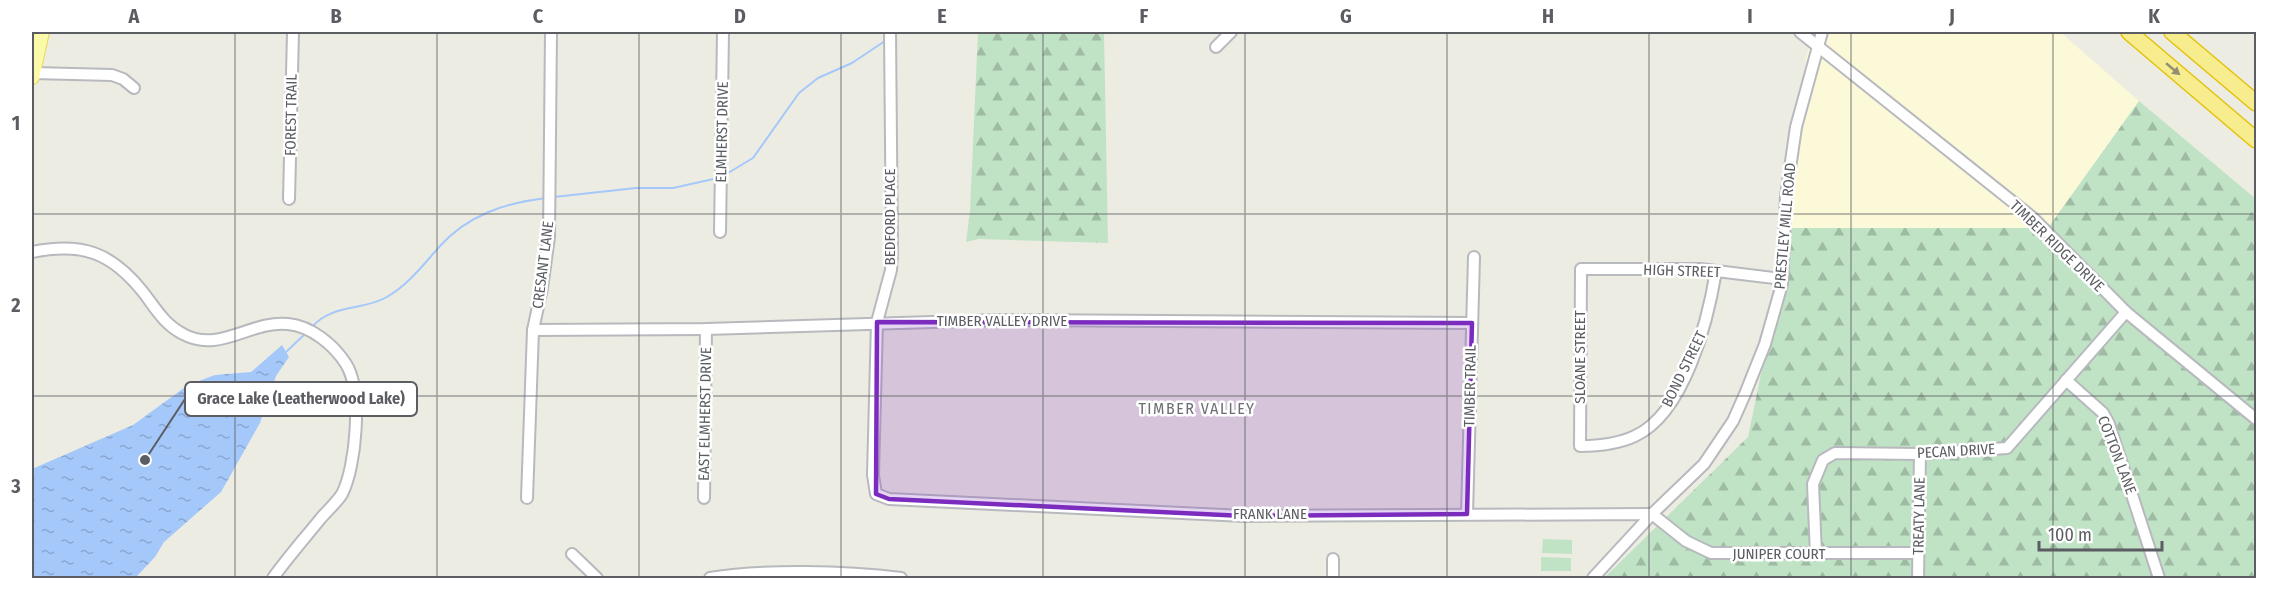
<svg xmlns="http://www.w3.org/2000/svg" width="2288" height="610" viewBox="0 0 2288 610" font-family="'Fira Sans Condensed',sans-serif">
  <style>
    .commercial { fill: #fcf9d8 }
    .green { fill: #c0e3c5 }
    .forest { fill: url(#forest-firs) }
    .water { fill: url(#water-ripples) }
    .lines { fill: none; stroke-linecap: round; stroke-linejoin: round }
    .stream { stroke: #a5c8fb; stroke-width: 2 }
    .minor-casing { stroke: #b8b9be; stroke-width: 14 }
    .major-casing { stroke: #ead85e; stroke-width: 16 }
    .highway-casing { stroke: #e4c10b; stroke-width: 18 }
    .minor { stroke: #fff; stroke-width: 10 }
    .major { stroke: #fbfaa9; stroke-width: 14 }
    .highway { stroke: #f7ed8f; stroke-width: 15 }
    .oneway { fill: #928f72 }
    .marked { fill: #7b2cbf; fill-opacity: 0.2; stroke: #7b2cbf; stroke-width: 4.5; stroke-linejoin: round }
    .grid { fill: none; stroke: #5b5d62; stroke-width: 1.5; stroke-opacity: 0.55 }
    .labels { text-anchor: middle; stroke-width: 5; stroke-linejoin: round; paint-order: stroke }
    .street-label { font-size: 15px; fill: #5b5d62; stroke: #fff }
    .neighbourhood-label { font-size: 16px; letter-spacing: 1.5px; fill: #6c6f74; stroke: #fff }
    .leader { fill: none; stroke: #5b5d62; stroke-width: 2 }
    .callout-dot { fill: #5b5d62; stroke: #fff; stroke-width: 2 }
    .callout { fill: #fff; stroke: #5b5d62; stroke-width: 2 }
    .callout-label { font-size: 16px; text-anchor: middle; font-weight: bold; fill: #5b5d62 }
    .neatline { fill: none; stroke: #5b5d62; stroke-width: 2 }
    .grid-label { font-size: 20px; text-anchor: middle; font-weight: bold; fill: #5b5d62 }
  </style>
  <defs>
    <pattern id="forest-firs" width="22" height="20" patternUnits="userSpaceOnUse" patternTransform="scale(1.5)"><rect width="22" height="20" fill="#c0e3c5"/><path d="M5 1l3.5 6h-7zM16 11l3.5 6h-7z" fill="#9fbba3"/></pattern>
    <pattern id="water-ripples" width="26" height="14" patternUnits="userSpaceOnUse" patternTransform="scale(1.5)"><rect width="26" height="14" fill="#a5c8fb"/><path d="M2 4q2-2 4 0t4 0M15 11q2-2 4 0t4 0" fill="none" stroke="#89a6cf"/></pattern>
  </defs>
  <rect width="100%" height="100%" fill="#edece2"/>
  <polygon class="commercial" points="1814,32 2060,32 2139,101 2048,228 1791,228 1806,58"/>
  <g class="green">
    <polygon points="1543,539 1572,540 1572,554 1542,553"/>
    <polygon points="1541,557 1571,558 1571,571 1541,571"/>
  </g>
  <g class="forest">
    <polygon points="978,32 1104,32 1108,243 979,239 966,242 970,211"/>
    <polygon points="2139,101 2256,199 2256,578 1604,578 1748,437 1791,228 2048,228"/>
  </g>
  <polygon class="water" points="282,345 289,357 276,376 260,423 221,492 164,542 155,557 137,576 134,578 32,578 32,469 133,425 188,385 215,375 251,372"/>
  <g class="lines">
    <g class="stream">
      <polyline points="723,176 753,158 799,93 818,78 852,63 885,41"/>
      <polyline points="554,197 636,188 673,188 718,178"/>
      <path d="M 312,327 C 332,304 362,311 387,297 C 409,284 423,265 440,246 C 468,215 505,203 546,198"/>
      <polyline points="286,352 306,333"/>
    </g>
    <g class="minor-casing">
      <g id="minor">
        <polyline points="890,32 892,252 891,270 877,322 873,475 876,494 889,499 1244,516 1652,514 1686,541 1711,553 1918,553"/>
        <polyline points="1800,32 2033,218 2126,312 2256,419"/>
        <polyline points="1216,47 1231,32"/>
        <polyline points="33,73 112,75 123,79 134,88"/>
        <polyline points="289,199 293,32"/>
        <polyline points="720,232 723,32"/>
        <path d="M 32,252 C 82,242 111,252 143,292 C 156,309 164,324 183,334 C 219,354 251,320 288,324 C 311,326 334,345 346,364 C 363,391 356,467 342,494 C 337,502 328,510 321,518 C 305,538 288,557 273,578"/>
        <path d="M 1716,271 C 1708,320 1685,413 1635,436 C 1618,444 1599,446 1580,446 L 1581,269 L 1700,269 L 1782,279"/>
        <polyline points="533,330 706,329 997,320 1472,323"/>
        <polyline points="2066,380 2103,413 2109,424 2159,578"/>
        <polyline points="527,498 533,330 542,288 549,237 551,32"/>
        <polyline points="704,498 706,329"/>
        <polyline points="1467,514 1474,257"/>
        <polyline points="572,554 597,578"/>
        <polyline points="1816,555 1813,484 1823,460 1835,453 1920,454 2007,448 2126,312"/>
        <polyline points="1333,559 1333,578"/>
        <path d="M 710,578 C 764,569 846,571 901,578"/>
        <polyline points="1593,578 1652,514 1704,464 1733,421 1745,394 1765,344 1782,284 1786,196 1796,127 1822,32"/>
        <polyline points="1918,578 1920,454"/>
      </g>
    </g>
    <g class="major-casing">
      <polyline id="major" points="32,77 42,32"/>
    </g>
    <g class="highway-casing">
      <g id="highway">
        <polyline points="2129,32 2256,140"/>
        <polyline points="2172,32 2256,103"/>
      </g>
    </g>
    <use href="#minor" class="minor"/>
    <use href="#major" class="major"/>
    <use href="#highway" class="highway"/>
  </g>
  <defs><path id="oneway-solid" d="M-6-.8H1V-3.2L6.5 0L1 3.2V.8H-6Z" transform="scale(1.5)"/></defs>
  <use class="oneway" href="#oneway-solid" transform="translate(2173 69) rotate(40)"/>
  <path class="marked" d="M 877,322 L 1472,323 L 1467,514 L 1244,516 L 889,499 L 876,494 Z"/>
  <path class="grid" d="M 235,32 L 235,578M 437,32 L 437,578M 639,32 L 639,578M 841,32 L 841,578M 1043,32 L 1043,578M 1245,32 L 1245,578M 1447,32 L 1447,578M 1649,32 L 1649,578M 1851,32 L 1851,578M 2053,32 L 2053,578M 32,214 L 2256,214M 32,396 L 2256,396"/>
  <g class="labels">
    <g class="street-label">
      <text transform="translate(291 115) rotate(-89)" y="5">FOREST TRAIL</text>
      <text transform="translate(722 132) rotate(-89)" y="5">ELMHERST DRIVE</text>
      <text transform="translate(890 217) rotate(-90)" y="5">BEDFORD PLACE</text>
      <text transform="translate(1785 226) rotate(-85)" y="5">PRESTLEY MILL ROAD</text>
      <text transform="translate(2057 246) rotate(44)" y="5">TIMBER RIDGE DRIVE</text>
      <text transform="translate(543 265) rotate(-83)" y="5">CRESANT LANE</text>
      <text transform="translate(1682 271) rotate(2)" y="5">HIGH STREET</text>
      <text x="1002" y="326">TIMBER VALLEY DRIVE</text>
      <text transform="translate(1580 357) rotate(-90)" y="5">SLOANE STREET</text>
      <text transform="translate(1684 369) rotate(-64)" y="5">BOND STREET</text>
      <text transform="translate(1470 386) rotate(-89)" y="5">TIMBER TRAIL</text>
      <text transform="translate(705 414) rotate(-89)" y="5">EAST ELMHERST DRIVE</text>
      <text transform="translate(1956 451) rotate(-3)" y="5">PECAN DRIVE</text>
      <text transform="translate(2117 455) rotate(69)" y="5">COTTON LANE</text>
      <text x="1270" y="519">FRANK LANE</text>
      <text transform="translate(1919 516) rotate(-89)" y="5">TREATY LANE</text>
      <text x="1779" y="559">JUNIPER COURT</text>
    </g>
    <g class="neighbourhood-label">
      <text x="1197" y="414">TIMBER VALLEY</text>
    </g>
  </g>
  <path class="leader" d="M145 460L185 399"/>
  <circle class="callout-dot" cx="145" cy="460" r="6"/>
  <rect class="callout" x="185" y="382" width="232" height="34" rx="6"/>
  <g class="callout-label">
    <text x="301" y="404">Grace Lake (Leatherwood Lake)</text>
  </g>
  <rect width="2288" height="610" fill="none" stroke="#ffffff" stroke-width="66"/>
  <path d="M2039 541v9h123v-9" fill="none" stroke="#5b5d62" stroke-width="3"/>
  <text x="2048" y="541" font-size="18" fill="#5b5d62" stroke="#ffffff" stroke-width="4.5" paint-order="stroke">100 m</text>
  <rect x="33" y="33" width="2222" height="544" class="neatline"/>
  <g class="grid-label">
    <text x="134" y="23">A</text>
    <text x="336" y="23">B</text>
    <text x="538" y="23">C</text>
    <text x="740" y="23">D</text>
    <text x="942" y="23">E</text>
    <text x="1144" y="23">F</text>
    <text x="1346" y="23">G</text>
    <text x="1548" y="23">H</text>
    <text x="1750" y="23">I</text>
    <text x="1952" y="23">J</text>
    <text x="2154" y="23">K</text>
    <text x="16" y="130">1</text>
    <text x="16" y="312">2</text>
    <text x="16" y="493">3</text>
  </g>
</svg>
